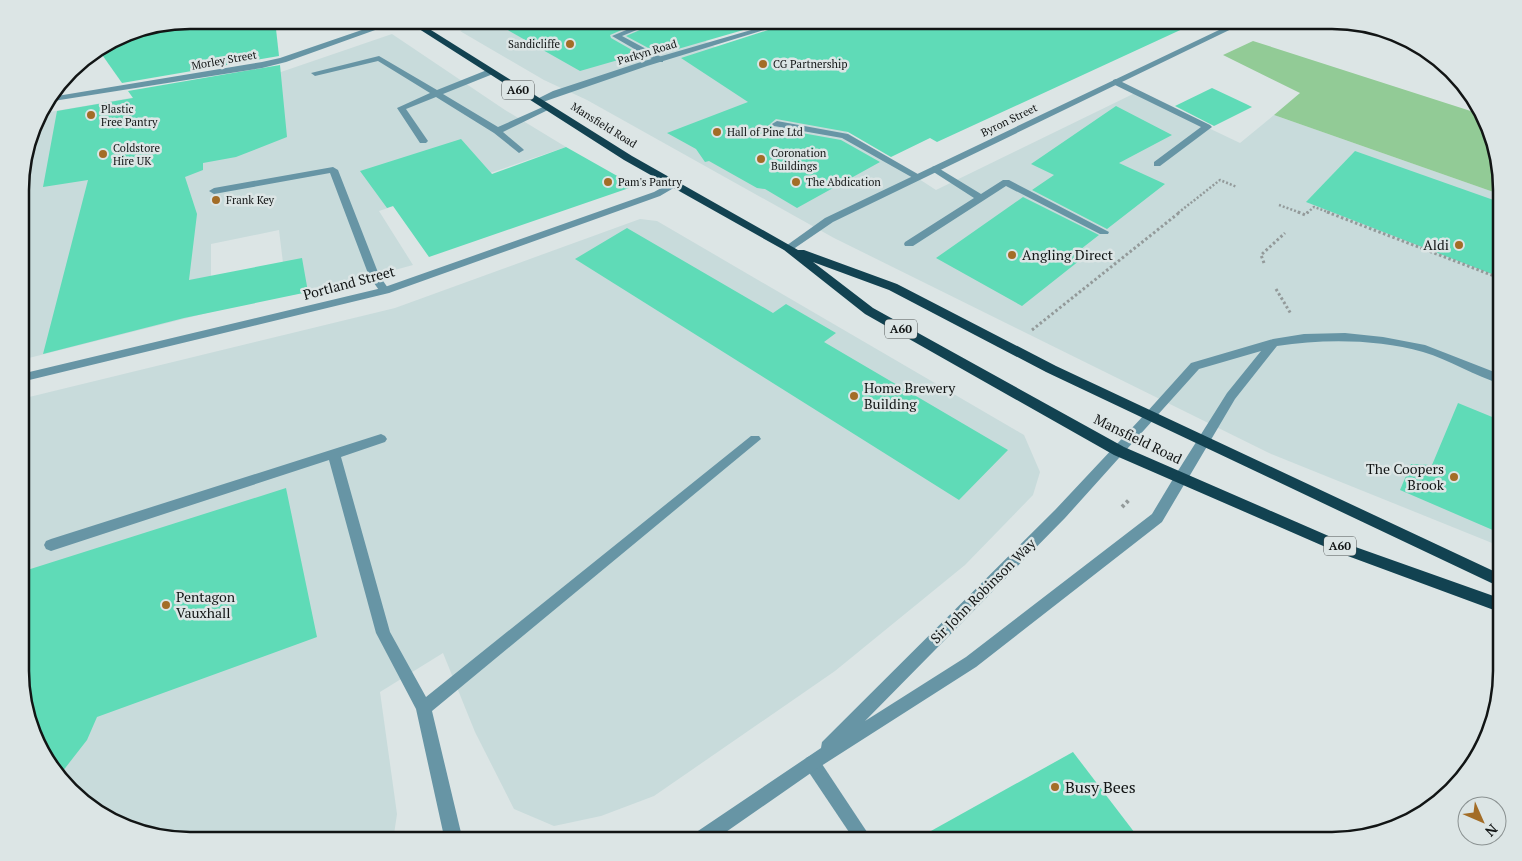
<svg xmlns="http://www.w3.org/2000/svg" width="1522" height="861" viewBox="0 0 1522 861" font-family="'PT Serif',serif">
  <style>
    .built { fill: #c8dbdb }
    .green { fill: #92cb96 }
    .building { fill: #5fdbb7 }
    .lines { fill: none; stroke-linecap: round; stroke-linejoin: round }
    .path-far2 { stroke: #939a9a; stroke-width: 2.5; stroke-dasharray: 2 2; stroke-linecap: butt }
    .path-far1 { stroke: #939a9a; stroke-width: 3; stroke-dasharray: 2.5 2.5; stroke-linecap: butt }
    .path { stroke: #939a9a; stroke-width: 4; stroke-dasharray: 3 3; stroke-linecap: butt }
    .service { fill: #6795a5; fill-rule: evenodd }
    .minor { fill: #6795a5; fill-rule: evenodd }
    .trunk { fill: #124251; fill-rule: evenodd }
    .poi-dot { fill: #a36d27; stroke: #dce5e5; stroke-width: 2 }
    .labels { text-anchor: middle; stroke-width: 5; stroke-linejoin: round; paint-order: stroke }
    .far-poi-label { font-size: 11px; fill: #121515; stroke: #dce5e5; text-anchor: start }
    .far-street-label { font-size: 11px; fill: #121515; stroke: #dce5e5 }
    .shield { fill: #dce5e5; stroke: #4f5353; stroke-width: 1 }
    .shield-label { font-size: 12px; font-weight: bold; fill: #121515 }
    .poi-label { font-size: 14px; fill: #121515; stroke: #dce5e5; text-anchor: start }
    .street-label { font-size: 14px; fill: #121515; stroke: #dce5e5 }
    .near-poi-label { font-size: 16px; fill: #121515; stroke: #dce5e5; text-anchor: start }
    .rim { fill: none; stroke: #121515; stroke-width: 2.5 }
  </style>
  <rect width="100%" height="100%" fill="#dce5e5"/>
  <g class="built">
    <polygon points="487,20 673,20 936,190 1135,93 1240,143 1274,115 1502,195 1502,547 1269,453 834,238 587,100 544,80 460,31"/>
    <polygon points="392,34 505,110 566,147 379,211 413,265 343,284 287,296 279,230 211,244 211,312 21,360 21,168 38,114 281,72"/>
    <polygon points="640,219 657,221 1024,435 1040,472 1033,495 965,565 835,671 654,796 601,816 554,826 514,809 475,732 443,653 380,692 397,814 393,841 189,841 105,818 49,766 21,693 21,399 395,308"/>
  </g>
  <polygon class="green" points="1253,41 1480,114 1502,178 1502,195 1274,115 1300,93 1223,55"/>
  <g class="building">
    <polygon points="189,20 275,20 279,56 122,83 98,49 125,33"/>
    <polygon points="490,20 645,20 610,35 611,38 639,54 580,71"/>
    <polygon points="663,20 778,20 671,51 664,46 652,50 626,36"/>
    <polygon points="799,20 1202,20 937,142 930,138 891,157 848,132 776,119 770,124 774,128 841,140 880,162 797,208 765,189 757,188 709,161 705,162 696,149 667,133 748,102 681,58"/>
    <polygon points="280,65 287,137 236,157 203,163 203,170 185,177 197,214 189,280 302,258 308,292 184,318 43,354 88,180 43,187 57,111 133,98 128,91"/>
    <polygon points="1212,88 1246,104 1252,107 1214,126 1175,106"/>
    <polygon points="1116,106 1172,135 1119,163 1165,184 1107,229 1032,190 1054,175 1031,164"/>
    <polygon points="461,139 492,174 566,147 635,186 429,257 393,206 387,208 360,171"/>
    <polygon points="1355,151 1502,203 1502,278 1306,202"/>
    <polygon points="1023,197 1099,235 1081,249 1089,253 1022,306 936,258"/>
    <polygon points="627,228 773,313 786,304 836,333 824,342 1008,450 959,500 575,259"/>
    <polygon points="1458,403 1502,421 1502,534 1400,490 1411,464 1432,465"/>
    <polygon points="286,488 317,637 97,717 87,740 59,776 49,766 21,693 21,572"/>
    <polygon points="1073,752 1141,841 913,841"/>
  </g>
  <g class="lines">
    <g class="path-far2">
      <polyline points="1279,205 1301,213"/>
      <polyline points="1178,213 1220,180 1237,187"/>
      <polyline points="1307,213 1314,207 1331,213"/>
    </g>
    <g class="path-far1">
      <polyline points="1298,212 1305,215 1308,212"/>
      <polyline points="1327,212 1502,279"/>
      <polyline points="1264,263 1261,255 1285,233"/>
      <polyline points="1276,289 1291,314"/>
      <polyline points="1032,330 1180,212"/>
    </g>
    <polyline class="path" points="1122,507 1129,500"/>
    <g class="service">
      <polygon points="650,20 661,20 622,36 663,58 663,62 657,62 612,36"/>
      <polygon points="379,56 437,90 487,70 493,70 493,74 443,94 498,127 545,106 548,105 552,108 503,132 522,148 524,150 519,153 494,133 436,97 406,109 428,141 426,143 420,143 397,108 430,93 378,61 315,76 311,73"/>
      <polygon points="1116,79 1210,125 1212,127 1160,166 1154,166 1154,162 1201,127 1113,84 1113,80"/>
      <polygon points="777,121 848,134 923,177 921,179 915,179 842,138 774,126 772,124"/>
      <polygon points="935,166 981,194 1003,180 1009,180 1109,232 1108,234 1100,234 1006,186 913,246 905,246 904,244 905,242 974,198 932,171 932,167"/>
      <polygon points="333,167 338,170 379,275 390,291 389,293 381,293 369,276 330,173 214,194 209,191 214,188"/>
      <path d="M 1345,333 L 1383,337 L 1425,345 L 1502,375 L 1502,384 C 1474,376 1450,360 1423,352 C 1376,339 1324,339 1277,346 L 1235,399 L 1186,482 L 1176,482 L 1174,478 L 1176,474 L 1227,393 L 1261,351 L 1199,369 L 1154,419 L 1146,419 L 1144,416 L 1146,413 L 1191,363 L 1273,339 L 1304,334 Z"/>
      <polygon points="381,434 385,436 387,439 385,442 341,457 390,632 426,697 751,436 759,436 761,439 432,711 463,841 445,841 416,709 376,633 329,460 51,551 46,549 44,545 46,541 51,539"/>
      <polygon points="812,755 818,758 873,841 855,841 806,768 804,763 806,758"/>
    </g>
    <g class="minor">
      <polygon points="391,20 403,20 286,62 262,68 47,102 51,97 262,62 280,58"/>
      <polygon points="785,20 797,20 647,66 540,103 533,101 553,91 641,62"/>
      <polygon points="1240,20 1250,20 833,222 792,250 784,250 783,248 825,218"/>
      <polygon points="674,181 677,182 677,186 660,196 389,293 21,382 21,374 382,288 654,192"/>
      <polygon points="1150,412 1156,416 1154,419 1065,518 865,721 966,657 1152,514 1176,474 1186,474 1188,478 1162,522 976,667 818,768 713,841 689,841 692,835 821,748 822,742 1055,510 1146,413"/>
    </g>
    <polygon class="trunk" points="405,20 415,20 632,156 798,250 804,250 897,284 1056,366 1502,575 1502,588 1046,372 889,290 813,262 873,308 1124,447 1347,544 1502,599 1502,613 1337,552 1114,455 865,314 784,250 624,160"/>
  </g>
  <g class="poi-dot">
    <circle cx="570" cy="44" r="5"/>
    <circle cx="763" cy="64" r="5"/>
    <circle cx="91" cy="115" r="5"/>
    <circle cx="717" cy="132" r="5"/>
    <circle cx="103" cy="154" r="5"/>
    <circle cx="761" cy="159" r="5"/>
    <circle cx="608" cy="182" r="5"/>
    <circle cx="796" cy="182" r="5"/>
    <circle cx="216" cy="200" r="5"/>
    <circle cx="1459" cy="245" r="5"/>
    <circle cx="1012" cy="255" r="5"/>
    <circle cx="854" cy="396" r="5"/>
    <circle cx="1454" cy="477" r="5"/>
    <circle cx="166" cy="605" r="5"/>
    <circle cx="1055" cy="787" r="5"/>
  </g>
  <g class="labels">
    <g class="far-poi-label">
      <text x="560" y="48" text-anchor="end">Sandicliffe</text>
      <text x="773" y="68">CG Partnership</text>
      <text x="101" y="113">Plastic<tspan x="101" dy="13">Free Pantry</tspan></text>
      <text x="727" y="136">Hall of Pine Ltd</text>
      <text x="113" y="152">Coldstore<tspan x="113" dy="13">Hire UK</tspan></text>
      <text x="771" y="157">Coronation<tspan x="771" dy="13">Buildings</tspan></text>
      <text x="618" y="186">Pam's Pantry</text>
      <text x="806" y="186">The Abdication</text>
      <text x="226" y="204">Frank Key</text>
    </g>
    <g class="far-street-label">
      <text transform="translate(647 52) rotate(-17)" y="4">Parkyn Road</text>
      <text transform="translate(224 60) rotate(-10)" y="4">Morley Street</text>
      <text transform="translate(1009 120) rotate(-26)" y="4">Byron Street</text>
      <text transform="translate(604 125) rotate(32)" y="4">Mansfield Road</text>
    </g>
    <g class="shield">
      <rect x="502" y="80.5" width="32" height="19" rx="4"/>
      <rect x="885" y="319.5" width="32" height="19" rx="4"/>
      <rect x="1324" y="536.5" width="32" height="19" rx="4"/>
    </g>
    <g class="shield-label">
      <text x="518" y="94">A60</text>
      <text x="901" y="333">A60</text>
      <text x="1340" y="550">A60</text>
    </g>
    <g class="poi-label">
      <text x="1449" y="250" text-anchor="end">Aldi</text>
      <text x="1022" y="260">Angling Direct</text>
      <text x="864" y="393">Home Brewery<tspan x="864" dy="16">Building</tspan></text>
      <text x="1444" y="474" text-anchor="end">The Coopers<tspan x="1444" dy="16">Brook</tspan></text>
      <text x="176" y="602">Pentagon<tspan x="176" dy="16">Vauxhall</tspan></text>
    </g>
    <g class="street-label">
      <text transform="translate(349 283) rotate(-15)" y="5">Portland Street</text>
      <text transform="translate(1138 439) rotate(26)" y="5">Mansfield Road</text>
      <text transform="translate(983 591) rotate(-45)" y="5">Sir John Robinson Way</text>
    </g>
    <g class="near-poi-label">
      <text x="1065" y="793">Busy Bees</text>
    </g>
  </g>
  <path d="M0 0H1522V861H0ZM190 29H1332A161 161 0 0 1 1493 190V671A161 161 0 0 1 1332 832H190A161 161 0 0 1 29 671V190A161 161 0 0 1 190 29Z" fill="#dce5e5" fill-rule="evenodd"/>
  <path class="rim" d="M190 29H1332A161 161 0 0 1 1493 190V671A161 161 0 0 1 1332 832H190A161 161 0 0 1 29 671V190A161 161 0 0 1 190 29Z"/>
  <g transform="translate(1482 821) rotate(135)"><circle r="24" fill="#dce5e5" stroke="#8b9292"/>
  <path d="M0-4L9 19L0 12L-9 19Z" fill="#a36d27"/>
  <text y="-8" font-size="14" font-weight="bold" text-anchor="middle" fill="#121515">N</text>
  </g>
</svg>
